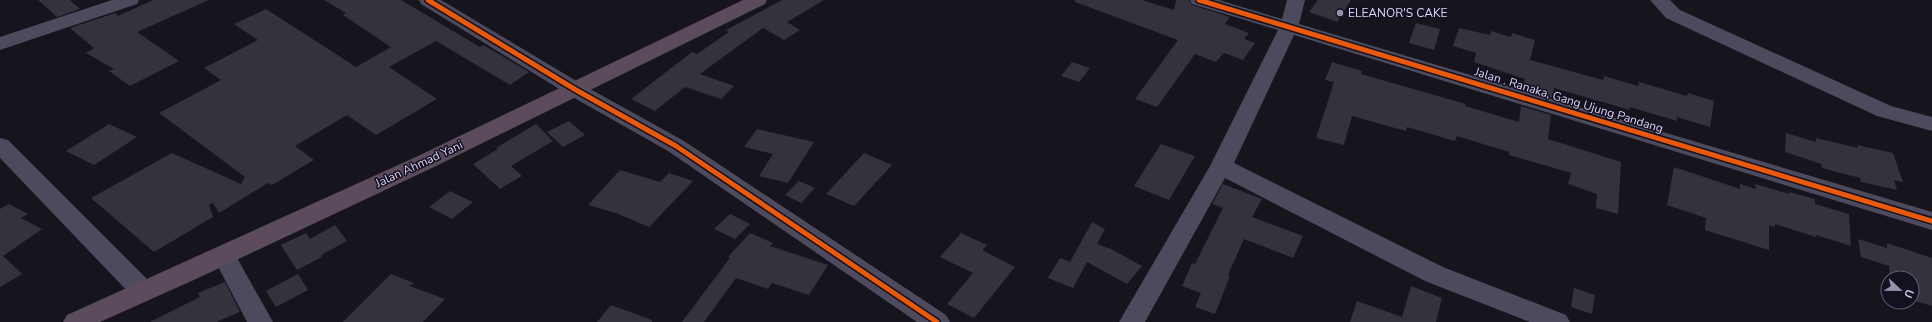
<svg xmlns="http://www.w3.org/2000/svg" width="1932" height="322" viewBox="0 0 1932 322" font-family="'Nunito Sans',sans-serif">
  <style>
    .building { fill: #35323e }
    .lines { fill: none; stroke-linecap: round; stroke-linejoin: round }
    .minor { fill: #4c4a5c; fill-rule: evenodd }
    .highway { fill: #5b4b5c; fill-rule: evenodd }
    .cycleway-casing { stroke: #141020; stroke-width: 8 }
    .cycleway { stroke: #e8590c; stroke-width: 5 }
    .poi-dot { fill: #9791ac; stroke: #141020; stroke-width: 1.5 }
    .labels { text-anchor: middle; stroke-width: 3; stroke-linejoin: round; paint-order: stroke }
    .poi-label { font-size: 12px; fill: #dcd4fa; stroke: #141020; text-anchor: start }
    .street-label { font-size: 12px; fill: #dcd4fa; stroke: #141020 }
  </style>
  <rect width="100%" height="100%" fill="#16141c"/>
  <g class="building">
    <polygon points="38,0 70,0 80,9 57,17"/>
    <polygon points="153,0 209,0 137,32 179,61 130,86 109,71 114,69 86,53 94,48 70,28 115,13 118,16"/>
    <polygon points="324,0 401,0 480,47 483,45 529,72 510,85 436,41 389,67 437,99 376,135 347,115 295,146 314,160 272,185 268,183 219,213 213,203 209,205 213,217 154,252 91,198 172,153 241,184 245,177 159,113 221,80 204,68 258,40 234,24 266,9 356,67 391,47 343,15 346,13"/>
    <polygon points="782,0 824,0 787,22 800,30 784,40 763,28 700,74 734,86 721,99 685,87 655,111 631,99 692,52 697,54 729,32 726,30"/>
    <polygon points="1075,0 1142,0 1174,10 1176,0 1189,0 1192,5 1230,17 1225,24 1249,33 1244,39 1255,43 1243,60 1224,53 1216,62 1195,54 1157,107 1135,99 1178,40 1075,2"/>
    <polygon points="1318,0 1351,0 1337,22 1309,12"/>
    <polygon points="1416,23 1440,29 1434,50 1409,43"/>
    <polygon points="1459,28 1490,35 1491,31 1511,37 1512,33 1535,40 1530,60 1603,80 1604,76 1638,86 1639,82 1687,96 1688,93 1714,101 1710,127 1677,117 1677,121 1630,107 1630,110 1554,88 1553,98 1523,89 1525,79 1474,62 1476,53 1453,46"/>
    <polygon points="1072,62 1090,68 1079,82 1061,76"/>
    <polygon points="1332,62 1362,71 1361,74 1466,104 1465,106 1519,122 1521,106 1551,115 1548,139 1621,162 1618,214 1596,208 1597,194 1568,184 1571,173 1509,155 1509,152 1457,136 1455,141 1407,127 1406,131 1352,116 1344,145 1316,138 1334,82 1325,80"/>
    <polygon points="569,121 585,135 563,147 547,132"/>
    <polygon points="109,124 137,137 94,165 66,151"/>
    <polygon points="536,124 553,141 511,166 522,176 500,189 473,164 498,149 496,148"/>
    <polygon points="757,129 814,142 788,183 759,176 773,154 744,147"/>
    <polygon points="1786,133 1816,142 1816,138 1858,148 1857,145 1893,153 1903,182 1894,180 1897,190 1861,182 1860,178 1822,168 1821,164 1785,152"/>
    <polygon points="1161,144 1195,156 1169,200 1134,186"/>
    <polygon points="864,153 892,165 854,206 826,194"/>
    <polygon points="1674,167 1740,189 1740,184 1756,189 1755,184 1789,194 1789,192 1815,199 1815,204 1849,214 1851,246 1816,235 1816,237 1775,224 1775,227 1769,225 1769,250 1705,230 1706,218 1667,205"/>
    <polygon points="620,170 660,182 669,173 693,181 649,227 616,213 588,205"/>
    <polygon points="799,181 815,188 801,203 785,195"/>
    <polygon points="1223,184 1262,199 1252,217 1303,236 1293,258 1244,239 1228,275 1230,276 1215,314 1195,307 1201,293 1182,286 1192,263 1195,264 1223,208 1212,204"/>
    <polygon points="450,191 473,202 452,219 429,207"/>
    <polygon points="9,204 28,214 21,218 42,229 3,256 22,274 0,287 0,209"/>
    <polygon points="730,214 750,224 735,239 714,229"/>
    <polygon points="1092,222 1105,229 1097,244 1111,249 1142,266 1127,284 1087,262 1073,288 1048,278 1060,258 1070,262"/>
    <polygon points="335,225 347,241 321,255 322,257 297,270 281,245 306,233 310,239"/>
    <polygon points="750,233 773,243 770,246 828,265 809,295 772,283 768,289 736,278 704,322 682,322 730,258 728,257"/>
    <polygon points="961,233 987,245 982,250 1015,267 974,318 947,304 973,273 940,257"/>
    <polygon points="1858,239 1887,248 1887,243 1932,258 1932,306 1912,300 1912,278 1890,278 1889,266 1861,257"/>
    <polygon points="298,274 308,290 276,307 266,291"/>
    <polygon points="391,274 414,283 410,286 445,299 423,322 343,322"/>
    <polygon points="225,282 240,312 216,322 150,322 200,297 198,293"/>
    <polygon points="1411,286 1442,298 1436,322 1350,322 1357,301 1402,317"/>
    <polygon points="1574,288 1595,295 1592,314 1571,307"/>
    <polygon points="611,305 652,320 652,322 597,322"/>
  </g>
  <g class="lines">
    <g class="minor">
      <polygon points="112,0 139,0 137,4 0,50 0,37"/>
      <polygon points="419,0 441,0 583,85 684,141 946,315 950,322 917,322 668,151 569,95 421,4"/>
      <polygon points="1190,0 1219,0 1282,19 1287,0 1305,0 1299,24 1932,212 1932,230 1294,35 1234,163 1443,267 1566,315 1570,322 1530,322 1425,281 1225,178 1145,322 1119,322 1210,166 1278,30 1192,4"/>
      <polygon points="1650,0 1670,0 1680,10 1891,106 1932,117 1932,131 1877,116 1666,18"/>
      <polygon points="0,138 8,140 151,283 154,290 151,297 142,300 133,297 0,158"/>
      <polygon points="224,246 232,249 273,322 247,322 212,255 216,249"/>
    </g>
    <polygon class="highway" points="743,0 767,0 765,4 434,167 196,279 100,322 63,322 67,315 418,156"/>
    <g class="cycleway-casing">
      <g id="cycleway">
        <polyline points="428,0 576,90 676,146 937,322"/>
        <polyline points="1199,0 1932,221"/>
      </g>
    </g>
    <use href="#cycleway" class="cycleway"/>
  </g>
  <circle class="poi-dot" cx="1340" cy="13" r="4"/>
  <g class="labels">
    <g class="poi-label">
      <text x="1348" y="17">ELEANOR'S CAKE</text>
    </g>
    <g class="street-label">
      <text transform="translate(1569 100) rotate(17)" y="4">Jalan . Ranaka, Gang Ujung Pandang</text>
      <text transform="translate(419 164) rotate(-25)" y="4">Jalan Ahmad Yani</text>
    </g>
  </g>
  <g transform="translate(1900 290) rotate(112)"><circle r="19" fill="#141020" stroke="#645e77"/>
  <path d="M0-3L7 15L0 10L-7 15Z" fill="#9791ac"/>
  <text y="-6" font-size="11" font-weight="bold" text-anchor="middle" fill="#dcd4fa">U</text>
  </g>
</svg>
